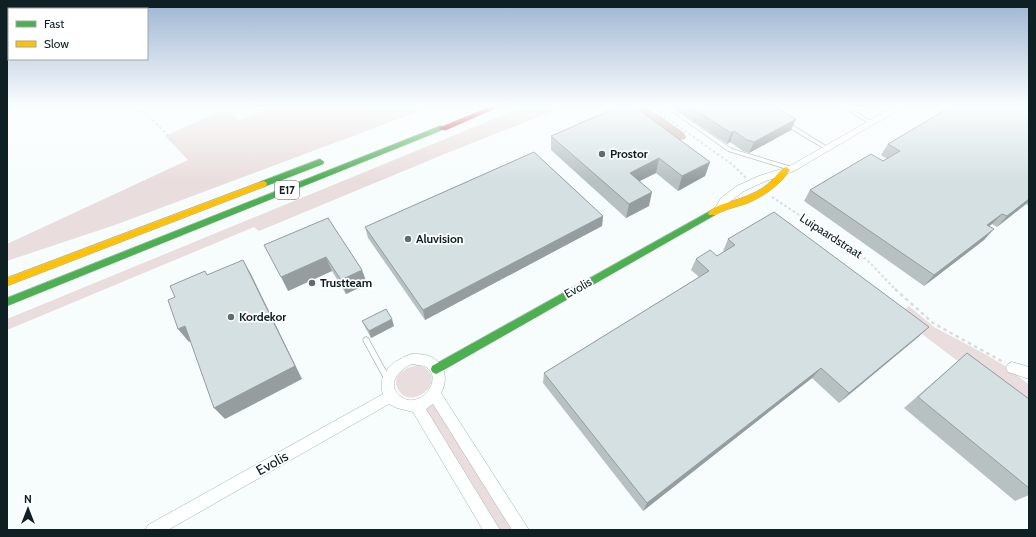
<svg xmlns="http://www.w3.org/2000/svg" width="1036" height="537" viewBox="0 0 1036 537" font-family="Cabin,sans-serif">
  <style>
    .green { fill: #eadddd }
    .water { fill: #ccb5b4 }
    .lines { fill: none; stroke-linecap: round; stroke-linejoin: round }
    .lane-casing { stroke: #a7b2b3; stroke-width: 1.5 }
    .street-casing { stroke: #a7b2b3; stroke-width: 1 }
    .fast-casing { stroke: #a7b2b3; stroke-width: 1 }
    .slow-casing { stroke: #a7b2b3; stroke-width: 1 }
    .jam-casing { stroke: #a7b2b3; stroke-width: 1 }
    .path-far1 { stroke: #d9dcdc; stroke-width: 2; stroke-dasharray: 2.5 2.5; stroke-linecap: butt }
    .path { stroke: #d9dcdc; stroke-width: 2.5; stroke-dasharray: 3.5 3.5; stroke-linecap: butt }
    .lane { fill: #feffff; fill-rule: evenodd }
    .street { fill: #feffff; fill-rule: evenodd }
    .fast { fill: #4caf50; fill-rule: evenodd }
    .slow { fill: #ffc107; fill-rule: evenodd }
    .jam { fill: #c62828; fill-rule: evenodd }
    .wall { fill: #b7c1c2 }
    .shaded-wall { fill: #959d9e }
    .building { fill: #d5e0e2; stroke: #959d9e }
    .poi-dot { fill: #606d6f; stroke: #fff; stroke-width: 1.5 }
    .labels { text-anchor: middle; stroke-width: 3.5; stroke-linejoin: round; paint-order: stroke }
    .shield { fill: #fff; stroke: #566365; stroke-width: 1 }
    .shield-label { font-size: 11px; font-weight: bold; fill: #0e2023 }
    .poi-label { font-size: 12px; font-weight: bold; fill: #0e2023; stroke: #fff; text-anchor: start }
    .street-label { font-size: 12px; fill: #0e2023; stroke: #fff }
    .near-street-label { font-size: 14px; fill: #0e2023; stroke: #fff }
  </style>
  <rect width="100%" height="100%" fill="#f7fcfc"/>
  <g class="green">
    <polygon points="276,106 433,106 115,225 7,261 7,244 188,160 165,136 219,112 230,112 239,120"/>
    <polygon points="525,106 566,106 447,153 259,231 254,227 7,330 7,319"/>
    <polygon points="909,306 934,327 985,354 1010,369 1029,385 1029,415 897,315"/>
    <path d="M 419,365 C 452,377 413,412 399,391 C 389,376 407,366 419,365 Z"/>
    <polygon points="433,402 514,530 498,530 423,408"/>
  </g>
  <polygon class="water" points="628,106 641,106 659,115 684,133 686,137 685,139 679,140"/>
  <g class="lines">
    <g class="lane-casing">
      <g id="lane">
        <polygon points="665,106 669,106 732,149 792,167 792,168 790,170 728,151"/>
        <polygon points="841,106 846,106 874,123 874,124 870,124"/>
        <polygon points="887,106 892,106 897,109 895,110"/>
        <polygon points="785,123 789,123 829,148 829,149 825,149 785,125"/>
        <polygon points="366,337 368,338 390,378 391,380 390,382 388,383 386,382 364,342 363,340 364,338"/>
      </g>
    </g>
    <g class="street-casing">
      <g id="street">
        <polygon points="895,106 905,106 794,171 766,181 744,191 728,203 724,211 716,211 715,208 721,198 737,186 759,176 788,167"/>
        <path d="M 412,354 C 418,354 426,354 431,357 C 446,364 448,380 441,393 L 529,530 L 512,530 L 433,404 L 426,409 L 500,530 L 483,530 L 413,412 L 397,408 L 389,404 L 168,530 L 145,530 L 148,525 L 383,394 C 376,373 395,359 412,354 ZM 412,364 C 416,365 421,365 424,366 C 447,376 419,414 399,395 C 386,384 400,369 412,364 Z"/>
        <polygon points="1012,362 1029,367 1029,379 1008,372 1006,368 1008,364"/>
      </g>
    </g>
    <g class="fast-casing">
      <g id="fast">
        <polygon points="440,126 443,126 447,128 7,306 7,298"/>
        <polygon points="320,159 324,162 323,164 266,186 263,187 259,184 260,182"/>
        <polygon points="712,210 716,213 715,215 440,372 436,374 432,372 431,369 432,366"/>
      </g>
    </g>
    <g class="slow-casing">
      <g id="slow">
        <path d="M 786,167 L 790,170 C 780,185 764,196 748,203 C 737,207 725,209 715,215 L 709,215 L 708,213 C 715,204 740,200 751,194 C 759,191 766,186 772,180 C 777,176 780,169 786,167 Z"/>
        <polygon points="263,181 266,182 267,184 266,186 7,286 7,278"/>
      </g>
    </g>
    <g class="jam-casing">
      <polygon id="jam" points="492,106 501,106 446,130 443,130 439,128"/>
    </g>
    <g class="path-far1">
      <polyline points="138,106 178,145"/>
      <polyline points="647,106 657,111 733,165 746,178"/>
      <polyline points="772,197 867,260 896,290"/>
    </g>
    <polyline class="path" points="895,289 933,323 1005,363"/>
    <use href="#lane" class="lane"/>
    <use href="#street" class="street"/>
    <use href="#fast" class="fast"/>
    <use href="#slow" class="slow"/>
    <use href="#jam" class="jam"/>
  </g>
  <g class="wall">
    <polygon points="670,106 774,106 796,119 791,130 749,153 743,151 730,142 727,144"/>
    <polygon points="1029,106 1029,206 1026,204 997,227 992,224 989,226 984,240 924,286 804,201 810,190 883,161 887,159 881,155 888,144"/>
    <polygon points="551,136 710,162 705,176 678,191 656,173 640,181 649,206 626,218 551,150"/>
    <polygon points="603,216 602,226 425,320 368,238 365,227"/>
    <polygon points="328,218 362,270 367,284 346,294 332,271 288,291"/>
    <polygon points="728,239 929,327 917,338 839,403 812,378 643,511 543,383 544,373 699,277 691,270 696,259 717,256 724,252 723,251"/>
    <polygon points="362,321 394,326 371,338 365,327"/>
    <polygon points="967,353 1029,399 1029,495 1015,501 904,408"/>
  </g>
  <g class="shaded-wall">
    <polygon points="796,119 791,130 749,153 754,142"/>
    <polygon points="734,131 730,142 727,144 731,133"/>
    <polygon points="659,158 656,173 627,187 630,173"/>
    <polygon points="710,162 705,176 678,191 682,176"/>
    <polygon points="652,192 649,206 626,218 629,204"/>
    <polygon points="1029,199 1029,201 1026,204 997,227 1007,216"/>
    <polygon points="1002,214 992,224 977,236 987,225"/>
    <polygon points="603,216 602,226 425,320 423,310"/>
    <polygon points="994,229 984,240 924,286 934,275"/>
    <polygon points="326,257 332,271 288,291 281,277"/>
    <polygon points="243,260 251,274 302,379 225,419 214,408"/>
    <polygon points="362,270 367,284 346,294 341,280"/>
    <polygon points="392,319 394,326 371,338 369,331"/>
    <polygon points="185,326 195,339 189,342 178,329"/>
    <polygon points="929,327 917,338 839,403 849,393"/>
    <polygon points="821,368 812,378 643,511 647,503"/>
  </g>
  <g class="building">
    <polygon points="620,106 634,106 710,162 682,176 659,158 630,173 652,192 629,204 551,136"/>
    <polygon points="689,106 774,106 796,119 754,142 747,140 734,131 731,133"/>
    <polygon points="952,106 1029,106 1029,199 1007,216 1002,214 987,225 994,229 934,275 810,190 871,154 883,161 900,151 888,144"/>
    <polygon points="534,152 603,216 423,310 365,227"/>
    <polygon points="774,212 929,327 849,393 821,368 647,503 544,373 709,271 696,259 710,250 717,256 735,245 728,239"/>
    <polygon points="328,218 362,270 341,280 326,257 281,277 264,245"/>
    <polygon points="243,260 295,366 214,408 185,326 178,329 168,300 175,297 170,286 205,271 207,275"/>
    <polygon points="386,309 392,319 369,331 362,321"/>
    <polygon points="967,353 1029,399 1029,488 918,397"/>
  </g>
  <linearGradient id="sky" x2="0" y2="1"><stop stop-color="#9db4d3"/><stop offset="0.59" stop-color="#fbfefe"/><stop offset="1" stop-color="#fbfefe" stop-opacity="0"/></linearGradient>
  <rect width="1036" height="181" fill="url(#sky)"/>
  <g class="poi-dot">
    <circle cx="602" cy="154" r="4"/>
    <circle cx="408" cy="239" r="4"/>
    <circle cx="312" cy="283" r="4"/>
    <circle cx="231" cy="317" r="4"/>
  </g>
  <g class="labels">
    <rect class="shield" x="275" y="181" width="24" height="18" rx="3"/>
    <g class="shield-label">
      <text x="287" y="194">E17</text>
    </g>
    <g class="poi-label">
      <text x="610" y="158">Prostor</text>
      <text x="416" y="243">Aluvision</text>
      <text x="320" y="287">Trustteam</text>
      <text x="239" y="321">Kordekor</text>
    </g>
    <g class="street-label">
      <text transform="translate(831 236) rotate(33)" y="4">Luipaardstraat</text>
      <text transform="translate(578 288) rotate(-29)" y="4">Evolis</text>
    </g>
    <g class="near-street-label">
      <text transform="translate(272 463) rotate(-29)" y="5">Evolis</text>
    </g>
  </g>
  <rect width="1036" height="537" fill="none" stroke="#0e2023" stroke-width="16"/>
  <rect x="8" y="8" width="140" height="52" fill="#ffffff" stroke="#9fa6a7"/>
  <rect x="16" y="21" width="20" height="6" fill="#4caf50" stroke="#9fa6a7"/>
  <text x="44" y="28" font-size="12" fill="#0e2023">Fast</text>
  <rect x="16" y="41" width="20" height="6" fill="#ffc107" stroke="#9fa6a7"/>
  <text x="44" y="48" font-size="12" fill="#0e2023">Slow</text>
  <g transform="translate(28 509)" stroke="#ffffff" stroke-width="3" paint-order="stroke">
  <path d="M0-3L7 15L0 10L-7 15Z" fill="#0e2023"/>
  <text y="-6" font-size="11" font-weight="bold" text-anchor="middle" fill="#0e2023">N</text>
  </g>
</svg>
